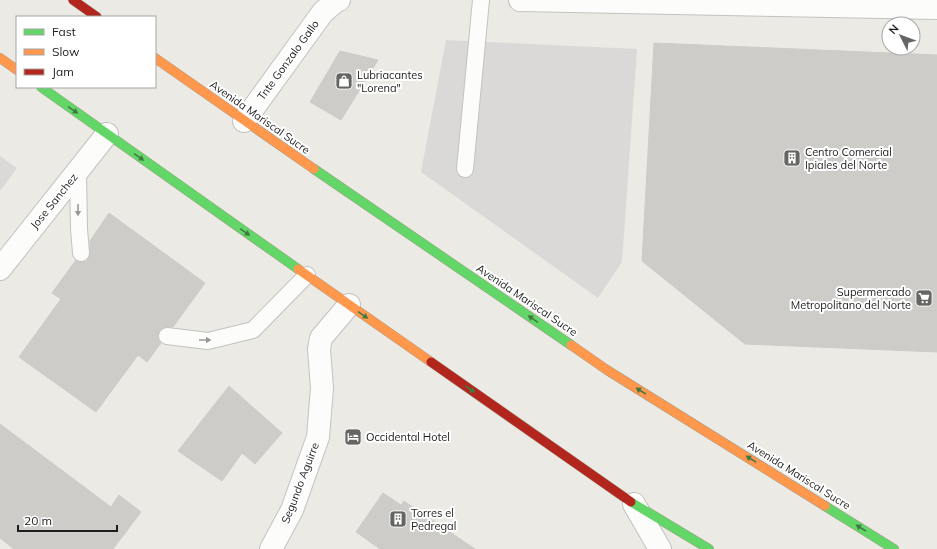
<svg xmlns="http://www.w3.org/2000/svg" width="937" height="549" viewBox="0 0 937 549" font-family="Mulish,sans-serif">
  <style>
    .residential { fill: #dad9d7 }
    .building { fill: #ceccc8; stroke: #ceccc7 }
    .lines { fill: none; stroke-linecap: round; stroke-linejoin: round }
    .lane-casing { stroke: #c2c2c0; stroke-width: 18 }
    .street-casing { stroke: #c2c2c0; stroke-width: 24 }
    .fast-casing { stroke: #9f9a84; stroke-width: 10 }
    .slow-casing { stroke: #9f9a84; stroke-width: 10 }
    .jam-casing { stroke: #9f9a84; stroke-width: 10 }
    .lane { stroke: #fcfcfb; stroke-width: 16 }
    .street { stroke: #fcfcfb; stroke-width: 22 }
    .fast { stroke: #63d668; stroke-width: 9 }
    .slow { stroke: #ff974d; stroke-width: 9 }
    .jam { stroke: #b3261e; stroke-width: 9 }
    .oneway { fill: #407a42 }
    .oneway2 { fill: #989897 }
    .labels { text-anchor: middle; stroke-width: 4; stroke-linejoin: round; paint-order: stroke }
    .street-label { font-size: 11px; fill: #1d1d1d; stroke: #fff }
    .poi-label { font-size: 11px; fill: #1d1d1d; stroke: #fff; text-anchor: start }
  </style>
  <rect width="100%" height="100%" fill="#ebeae5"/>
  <g class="residential">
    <polygon points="446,40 637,49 622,262 598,298 421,172"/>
    <polygon points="0,156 17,168 0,191"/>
  </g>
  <g class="building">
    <polygon points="654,43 937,55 937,352 745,344 642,261"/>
    <polygon points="340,51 378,60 341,120 310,102"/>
    <polygon points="109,213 205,283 173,327 164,327 159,331 158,335 158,339 161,343 147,362 138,355 96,412 19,357 61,299 52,293 76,260 82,262 87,261 89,257 90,252 90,241"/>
    <polygon points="229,386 282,433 255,464 242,453 222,481 178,451"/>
    <polygon points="0,424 111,507 119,495 141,512 113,549 14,549 0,538"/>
    <polygon points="383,493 401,505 404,501 475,549 380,549 356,532"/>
  </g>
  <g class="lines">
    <g class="lane-casing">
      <g id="lane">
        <polyline points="465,169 481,0"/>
        <polyline points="78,171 79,229 81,253"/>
        <polyline points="167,336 208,341 253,330 307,275"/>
      </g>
    </g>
    <g class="street-casing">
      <g id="street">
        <polyline points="520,0 937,8"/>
        <polyline points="244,121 323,12 336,1 339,0"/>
        <polyline points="0,269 107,134"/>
        <polyline points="634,504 660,549"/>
        <polyline points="271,549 292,510 318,437 322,388 319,349 321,338 349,305"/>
      </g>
    </g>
    <g class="fast-casing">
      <g id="fast">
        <polyline points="41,87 298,269"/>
        <polyline points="314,169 571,345"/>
        <polyline points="631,502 709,549"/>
        <polyline points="825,506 894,549"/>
      </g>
    </g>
    <g class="slow-casing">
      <g id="slow">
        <polyline points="0,58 17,70"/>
        <polyline points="155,58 314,169"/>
        <polyline points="298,269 431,362"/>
        <polyline points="571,345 607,370 825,506"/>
      </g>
    </g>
    <g class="jam-casing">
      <g id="jam">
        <polyline points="73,0 97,17"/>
        <polyline points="431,362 631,502"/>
      </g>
    </g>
    <use href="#lane" class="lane"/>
    <use href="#street" class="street"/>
    <use href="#fast" class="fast"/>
    <use href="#slow" class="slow"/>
    <use href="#jam" class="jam"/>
  </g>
  <defs><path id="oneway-solid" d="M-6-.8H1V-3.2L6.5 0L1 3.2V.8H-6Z"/></defs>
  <g class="oneway">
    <use href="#oneway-solid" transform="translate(73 110) rotate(35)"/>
    <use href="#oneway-solid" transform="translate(139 157) rotate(35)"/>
    <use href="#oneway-solid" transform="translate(245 232) rotate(35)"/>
    <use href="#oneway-solid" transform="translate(363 315) rotate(35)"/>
    <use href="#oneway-solid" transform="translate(533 319) rotate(-146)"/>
    <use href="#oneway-solid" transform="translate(470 389) rotate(35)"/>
    <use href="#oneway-solid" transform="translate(641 391) rotate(-148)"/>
    <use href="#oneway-solid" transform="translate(751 459) rotate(-148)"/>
    <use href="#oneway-solid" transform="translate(861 528) rotate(-148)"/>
  </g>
  <g class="oneway2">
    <use href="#oneway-solid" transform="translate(78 210) rotate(90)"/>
    <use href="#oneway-solid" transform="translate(205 340)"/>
  </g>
  <defs>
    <g id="shop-square" transform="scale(0.9)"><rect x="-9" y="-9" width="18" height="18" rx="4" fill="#656563" stroke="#fff"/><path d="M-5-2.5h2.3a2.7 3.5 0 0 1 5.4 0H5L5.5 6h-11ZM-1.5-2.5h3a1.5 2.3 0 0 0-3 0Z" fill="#fff"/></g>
    <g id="building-square" transform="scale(0.9)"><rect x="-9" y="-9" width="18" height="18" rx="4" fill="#656563" stroke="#fff"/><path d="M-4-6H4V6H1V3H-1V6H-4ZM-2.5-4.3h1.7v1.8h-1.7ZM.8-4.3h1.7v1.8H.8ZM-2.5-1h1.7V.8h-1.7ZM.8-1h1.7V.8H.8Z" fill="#fff"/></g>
    <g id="supermarket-square" transform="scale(0.9)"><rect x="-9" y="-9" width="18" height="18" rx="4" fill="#656563" stroke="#fff"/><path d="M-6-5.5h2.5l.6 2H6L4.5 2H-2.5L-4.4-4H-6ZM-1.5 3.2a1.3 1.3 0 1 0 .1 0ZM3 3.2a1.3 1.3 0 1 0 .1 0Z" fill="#fff"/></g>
    <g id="hotel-square" transform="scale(0.9)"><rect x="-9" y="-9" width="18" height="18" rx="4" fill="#656563" stroke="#fff"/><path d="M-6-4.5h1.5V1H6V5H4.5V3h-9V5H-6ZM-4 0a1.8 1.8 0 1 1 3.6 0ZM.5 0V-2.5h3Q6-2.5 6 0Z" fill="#fff"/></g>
  </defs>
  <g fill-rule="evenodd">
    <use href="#shop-square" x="344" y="81"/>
    <use href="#building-square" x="792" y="158"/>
    <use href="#supermarket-square" x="924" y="298"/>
    <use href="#hotel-square" x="353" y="437"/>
    <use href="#building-square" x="398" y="519"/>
  </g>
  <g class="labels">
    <g class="street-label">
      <text transform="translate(288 60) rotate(-54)" y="4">Tnte Gonzalo Gallo</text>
      <text transform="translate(260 117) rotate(35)" y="4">Avenida Mariscal Sucre</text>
      <text transform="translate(54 201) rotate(-51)" y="4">Jose Sanchez</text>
      <text transform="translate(527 300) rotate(34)" y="4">Avenida Mariscal Sucre</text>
      <text transform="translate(799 475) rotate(32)" y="4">Avenida Mariscal Sucre</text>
      <text transform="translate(300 483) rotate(-69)" y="4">Segundo Aguirre</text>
    </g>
    <g class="poi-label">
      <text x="357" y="79">Lubriacantes<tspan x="357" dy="13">"Lorena"</tspan></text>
      <text x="805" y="156">Centro Comercial<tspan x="805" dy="13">Ipiales del Norte</tspan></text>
      <text x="911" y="296" text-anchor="end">Supermercado<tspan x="911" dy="13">Metropolitano del Norte</tspan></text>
      <text x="366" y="441">Occidental Hotel</text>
      <text x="411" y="517">Torres el<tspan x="411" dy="13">Pedregal</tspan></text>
    </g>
  </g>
  <rect x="16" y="16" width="140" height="72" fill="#ffffff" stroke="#a5a5a5"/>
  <rect x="24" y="29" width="20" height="6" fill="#63d668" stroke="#a5a5a5"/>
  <text x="52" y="36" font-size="12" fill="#1d1d1d">Fast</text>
  <rect x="24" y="49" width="20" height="6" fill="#ff974d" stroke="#a5a5a5"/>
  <text x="52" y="56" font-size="12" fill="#1d1d1d">Slow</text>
  <rect x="24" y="69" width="20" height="6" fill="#b3261e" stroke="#a5a5a5"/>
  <text x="52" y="76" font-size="12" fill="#1d1d1d">Jam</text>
  <g transform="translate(901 36) rotate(312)"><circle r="19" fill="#ffffff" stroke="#a5a5a5"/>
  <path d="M0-3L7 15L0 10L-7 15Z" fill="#656563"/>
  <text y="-6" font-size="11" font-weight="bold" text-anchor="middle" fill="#1d1d1d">N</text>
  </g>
  <path d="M18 525v6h99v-6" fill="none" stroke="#1d1d1d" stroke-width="2"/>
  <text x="24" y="525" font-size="12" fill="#1d1d1d" stroke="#ffffff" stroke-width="3" paint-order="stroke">20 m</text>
</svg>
